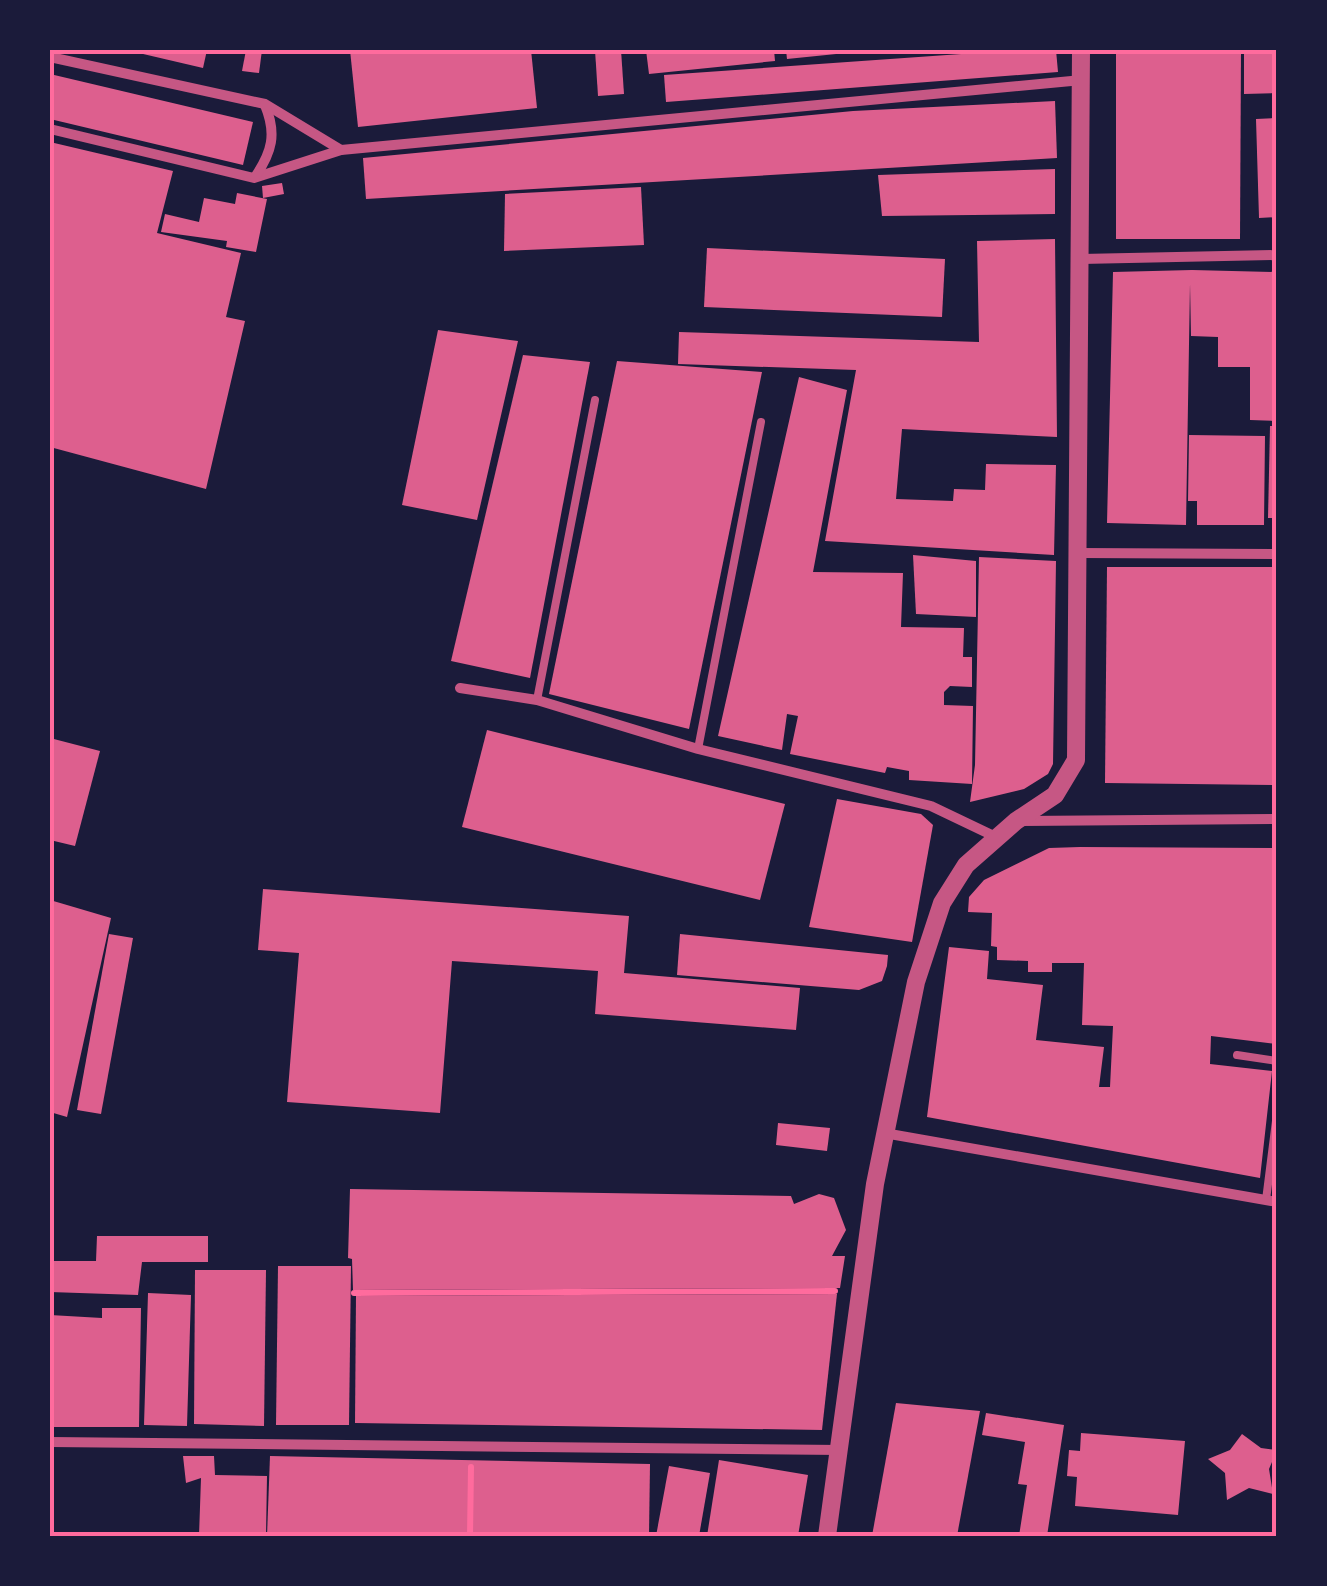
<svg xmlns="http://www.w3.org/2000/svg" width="1327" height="1586" viewBox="0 0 1327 1586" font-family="Lato,sans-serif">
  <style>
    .building { fill: #dd5f8e }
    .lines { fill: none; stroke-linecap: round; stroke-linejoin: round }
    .path { stroke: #ff6b9d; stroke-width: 6 }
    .service { stroke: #c65784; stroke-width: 8 }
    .minor { stroke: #c65784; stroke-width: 10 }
    .tertiary { stroke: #c65784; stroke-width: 18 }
    .neatline { fill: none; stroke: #ff6b9d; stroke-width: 4 }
  </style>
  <rect width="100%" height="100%" fill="#1b1b3a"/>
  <g class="building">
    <polygon points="126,50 207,50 203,68"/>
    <polygon points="246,50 262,50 259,73 242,71"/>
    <polygon points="350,50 531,50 537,108 358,127"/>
    <polygon points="595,50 621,50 624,94 598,96"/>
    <polygon points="646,50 774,50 775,61 649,74"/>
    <polygon points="786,50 846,50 846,53 787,59"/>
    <polygon points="1019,50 1056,50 1058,72 666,102 664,75"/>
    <polygon points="1116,50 1241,50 1240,239 1116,239"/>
    <polygon points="1244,50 1277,50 1277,93 1244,94"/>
    <polygon points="50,74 253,122 243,165 50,119"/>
    <polygon points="1055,101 1057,158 366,199 363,158 853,111"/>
    <polygon points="1277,118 1277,217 1259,218 1256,119"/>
    <polygon points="50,142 173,171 157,233 241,253 226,317 245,321 206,489 50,447"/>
    <polygon points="1055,169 1055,214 882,216 878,175"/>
    <polygon points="282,183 284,194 263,198 262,186"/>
    <polygon points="641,187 644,245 504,251 505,194"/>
    <polygon points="237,193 267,199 256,252 226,247 227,241 161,232 165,214 199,222 204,198 235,204"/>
    <polygon points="1055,239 1057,437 902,429 896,499 953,501 954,489 985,490 986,464 1056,465 1054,555 825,541 856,370 678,364 679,332 979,342 977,241"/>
    <polygon points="707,248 945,259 942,317 704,307"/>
    <polygon points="1192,270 1277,272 1277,421 1250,420 1250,367 1218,367 1218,337 1191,336 1190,284 1186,525 1107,523 1113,272"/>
    <polygon points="438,330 518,341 477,520 402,505"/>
    <polygon points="523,355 590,362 530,678 451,661"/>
    <polygon points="617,361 762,372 689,729 549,694"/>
    <polygon points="799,377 847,390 813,572 903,573 901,627 964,628 963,657 972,657 972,687 950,686 944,692 944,705 973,706 972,784 909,780 909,771 887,767 885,773 790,754 798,716 787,714 782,750 718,736"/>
    <polygon points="1270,426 1277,426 1277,518 1268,518"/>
    <polygon points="1189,435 1265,436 1264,525 1197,525 1197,501 1188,501"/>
    <polygon points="913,555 976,561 976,617 916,614"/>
    <polygon points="979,557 1056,561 1053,764 1048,774 1024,789 970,802 975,765"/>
    <polygon points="1107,567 1277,567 1277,785 1105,783"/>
    <polygon points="487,730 785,804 760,900 462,827"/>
    <polygon points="50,738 100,751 75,846 50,840"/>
    <polygon points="837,799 921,814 933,825 912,942 809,927"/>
    <polygon points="1080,847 1277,848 1277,1044 1211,1036 1210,1064 1272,1071 1260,1178 927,1117 949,947 989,951 987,979 1043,985 1036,1040 1104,1047 1099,1087 1110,1087 1113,1026 1082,1025 1084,963 1052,963 1052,972 1028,972 1028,961 997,960 997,947 991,946 992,913 968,912 969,897 984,880 1049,848"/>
    <polygon points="263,889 629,916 624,973 800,988 796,1030 595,1014 598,971 452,961 440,1113 287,1102 299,953 258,950"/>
    <polygon points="50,900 111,918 67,1117 50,1112"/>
    <polygon points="109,934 133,938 101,1114 77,1110"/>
    <polygon points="680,934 888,955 887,966 882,981 859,990 677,975"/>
    <polygon points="778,1123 830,1128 827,1151 776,1145"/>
    <polygon points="350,1189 791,1196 794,1204 819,1194 834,1198 846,1230 832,1256 845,1256 840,1288 353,1290 352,1259 348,1258"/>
    <polygon points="97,1236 208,1236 208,1262 142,1262 138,1295 50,1292 50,1261 96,1261"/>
    <polygon points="278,1266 351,1266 349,1425 276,1425"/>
    <polygon points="195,1270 266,1270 264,1426 194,1424"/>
    <polygon points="148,1293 191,1295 187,1426 144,1425"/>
    <polygon points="837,1294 822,1430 355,1423 356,1296"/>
    <polygon points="102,1308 141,1308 139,1427 50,1427 50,1315 102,1318"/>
    <polygon points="896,1403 980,1411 957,1536 872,1536"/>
    <polygon points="986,1413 1064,1425 1047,1536 1019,1536 1027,1485 1018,1484 1025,1442 982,1435"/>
    <polygon points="1081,1433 1185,1441 1178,1515 1075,1506 1077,1477 1067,1476 1069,1450 1080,1451"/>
    <polygon points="1242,1434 1261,1448 1277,1450 1269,1469 1273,1494 1249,1488 1227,1500 1225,1473 1208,1459 1230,1450"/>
    <polygon points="183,1456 214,1456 215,1475 267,1476 266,1536 199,1536 201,1478 186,1483"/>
    <polygon points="270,1456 650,1464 649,1536 267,1536"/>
    <polygon points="719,1460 808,1475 798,1536 707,1536"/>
    <polygon points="669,1466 710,1473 699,1536 656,1536"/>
  </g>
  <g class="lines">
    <g class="path">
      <polyline points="354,1293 835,1291"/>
      <polyline points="470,1536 471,1467"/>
    </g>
    <g class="service">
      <polyline points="537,700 595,400"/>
      <polyline points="698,749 761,422"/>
      <polyline points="1237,1055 1277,1061"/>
      <polyline points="1266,1200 1277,1113"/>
    </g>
    <g class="minor">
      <polyline points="50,57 265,104 341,150"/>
      <polyline points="50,129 254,178 341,150 1082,80"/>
      <path d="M 255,177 C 272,152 277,134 265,105"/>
      <polyline points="1081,259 1277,255"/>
      <polyline points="1080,553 1277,554"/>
      <polyline points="460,688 537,700 698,749 931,806 998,838"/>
      <polyline points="1022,821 1277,819"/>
      <polyline points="884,1133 1277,1202"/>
      <polyline points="50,1442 841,1450"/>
    </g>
    <polyline class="tertiary" points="827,1536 875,1184 916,982 942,903 966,865 1016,821 1055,795 1076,760 1081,50"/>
  </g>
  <rect width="1327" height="1586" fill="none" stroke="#1b1b3a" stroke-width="105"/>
  <rect x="52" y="52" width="1222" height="1482" class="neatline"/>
</svg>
